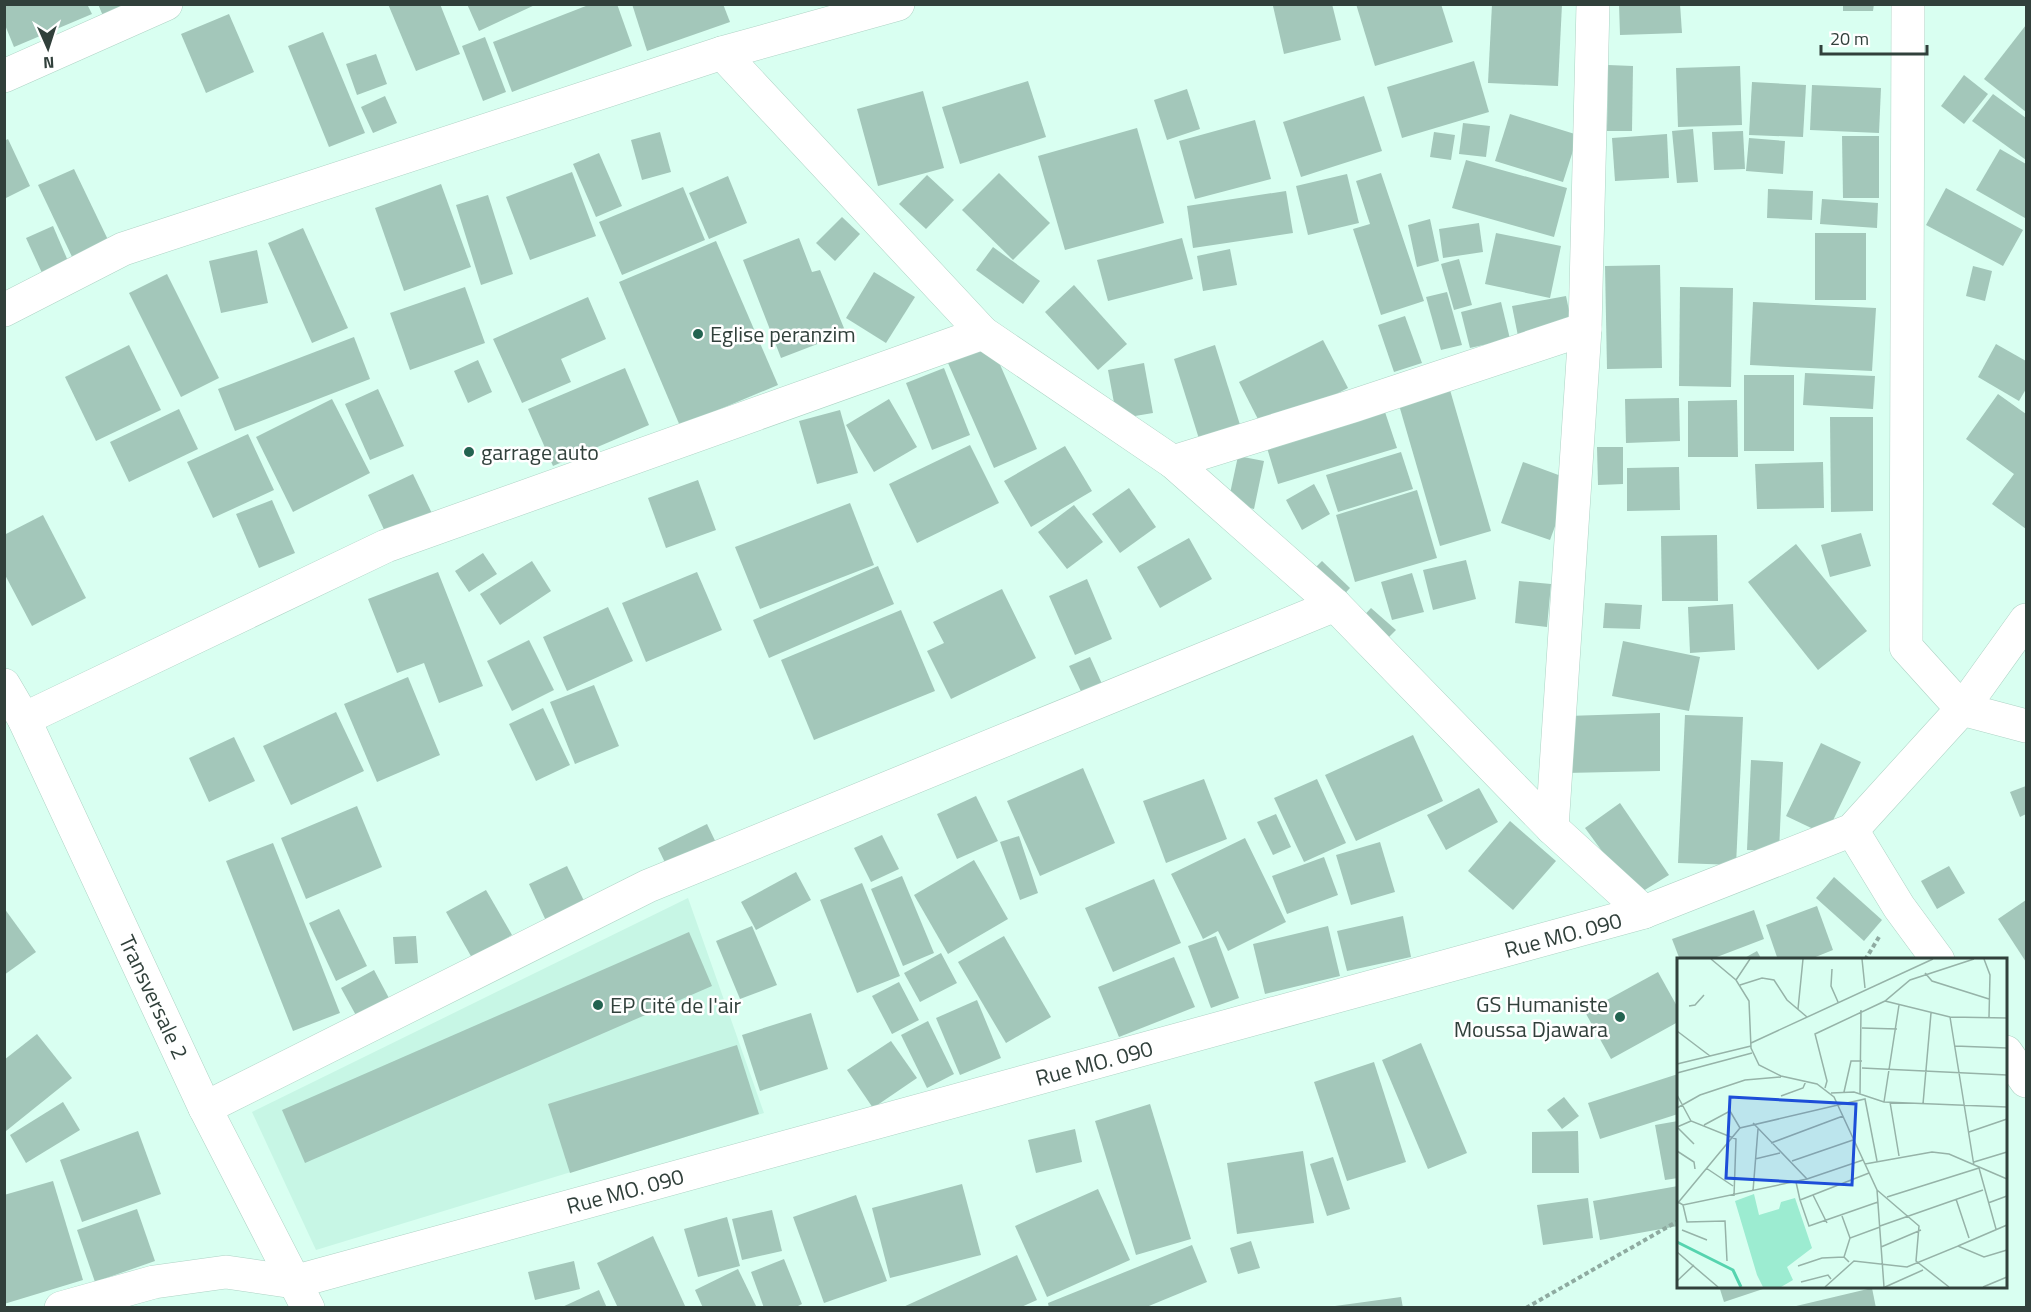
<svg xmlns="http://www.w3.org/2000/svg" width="2031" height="1312" viewBox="0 0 2031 1312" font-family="'Titillium Web',sans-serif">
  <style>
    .built { fill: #c7f6e5 }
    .building { fill: #a3c7ba }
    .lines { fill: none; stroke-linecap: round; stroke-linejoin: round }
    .minor-casing { stroke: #aed3c5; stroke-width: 34 }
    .major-casing { stroke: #aed3c5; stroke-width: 34 }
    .path { stroke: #8faba1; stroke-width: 4; stroke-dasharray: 4.5 3; stroke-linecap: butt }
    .minor { stroke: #fff; stroke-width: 33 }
    .major { stroke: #fff; stroke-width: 33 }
    .poi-dot { fill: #236350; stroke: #fff; stroke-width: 2 }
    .labels { text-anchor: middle; stroke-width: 5; stroke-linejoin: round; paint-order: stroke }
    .poi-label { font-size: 22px; fill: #31403b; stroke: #fff; text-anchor: start }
    .street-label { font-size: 22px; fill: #31403b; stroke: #fff }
    .inset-river { fill: none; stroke: #56d4af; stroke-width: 3 }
    .inset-road { fill: none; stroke: #96b3a8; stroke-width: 1.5 }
    .view { fill: #1d4ed8; fill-opacity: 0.15; stroke: #1d4ed8; stroke-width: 3 }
    .inset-edge { fill: none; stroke: #31403b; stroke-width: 3 }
  </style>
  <rect width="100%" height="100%" fill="#d9fff1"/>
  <polygon class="built" points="688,898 764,1113 316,1250 252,1112"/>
  <g class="building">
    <polygon points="5,4 87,4 92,14 14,47 5,25"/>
    <polygon points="98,4 130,4 103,16"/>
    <polygon points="388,4 440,4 460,54 416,71"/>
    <polygon points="467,4 537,4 479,31"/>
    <polygon points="591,4 617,4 632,46 512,92 493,42"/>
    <polygon points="632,4 723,4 730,22 647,51"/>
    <polygon points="1279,4 1332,4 1341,40 1284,54 1273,6"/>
    <polygon points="1356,4 1441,4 1453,42 1375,66"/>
    <polygon points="1492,4 1562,4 1558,86 1488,83"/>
    <polygon points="1619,4 1680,4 1682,33 1620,35"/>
    <polygon points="1843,4 1874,4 1873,11 1843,11"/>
    <polygon points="229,14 254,72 206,93 181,34"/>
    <polygon points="2026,25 2026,112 1984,79"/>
    <polygon points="323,32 365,133 329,147 288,46"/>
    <polygon points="485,37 506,92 483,101 462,46"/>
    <polygon points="376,54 387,84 357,95 346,64"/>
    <polygon points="1474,61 1489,112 1402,138 1387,87"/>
    <polygon points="1608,65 1633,66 1632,131 1607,131"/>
    <polygon points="1740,66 1742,125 1678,127 1676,68"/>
    <polygon points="1964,75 1988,94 1964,124 1941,106"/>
    <polygon points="1028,81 1046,137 960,164 942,107"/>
    <polygon points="1752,82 1806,85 1803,137 1749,135"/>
    <polygon points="1812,85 1881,88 1879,133 1810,130"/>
    <polygon points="1187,89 1200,129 1167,140 1154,100"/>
    <polygon points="923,91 944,168 878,186 857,109"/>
    <polygon points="1993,94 2026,118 2026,160 1972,121"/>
    <polygon points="385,96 397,123 373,133 361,107"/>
    <polygon points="1364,96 1382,151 1301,177 1283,122"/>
    <polygon points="1510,114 1578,135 1563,182 1495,161"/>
    <polygon points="1255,120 1271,179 1195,199 1179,141"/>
    <polygon points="1463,123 1490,126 1486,157 1459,154"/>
    <polygon points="1137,128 1164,223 1065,250 1038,156"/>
    <polygon points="1693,129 1698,182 1677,183 1672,131"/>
    <polygon points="1743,131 1745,169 1714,170 1712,132"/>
    <polygon points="660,132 671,172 642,180 631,140"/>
    <polygon points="1434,132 1455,135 1451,160 1430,157"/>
    <polygon points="1667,134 1669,178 1615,181 1612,138"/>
    <polygon points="1842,136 1879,136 1879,198 1843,198"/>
    <polygon points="1749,138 1785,141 1783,174 1746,171"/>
    <polygon points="8,139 30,186 4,199 4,141"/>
    <polygon points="2000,149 2026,164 2025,218 1976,190"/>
    <polygon points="599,153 622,206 596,217 573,164"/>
    <polygon points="1466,160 1567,188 1554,237 1452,208"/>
    <polygon points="74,169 110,244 74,261 38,185"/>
    <polygon points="572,172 596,236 530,260 506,197"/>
    <polygon points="999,173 1050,223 1013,260 962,210"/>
    <polygon points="1381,173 1424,301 1381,315 1353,229 1370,224 1356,181"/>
    <polygon points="1347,174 1359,223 1308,235 1296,186"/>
    <polygon points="927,175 954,200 926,229 899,204"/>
    <polygon points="728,176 747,223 709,239 689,193"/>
    <polygon points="441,184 471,267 404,291 375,208"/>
    <polygon points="683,187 705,240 622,275 599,222"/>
    <polygon points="1946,188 2023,230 2003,266 1926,225"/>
    <polygon points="1768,189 1813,191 1812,220 1767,218"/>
    <polygon points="1286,191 1293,233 1193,248 1187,206"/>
    <polygon points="488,195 513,274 481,285 456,205"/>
    <polygon points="1822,199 1878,203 1877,228 1820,224"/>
    <polygon points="842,217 860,234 835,261 816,243"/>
    <polygon points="1430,219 1439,261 1417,267 1408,225"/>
    <polygon points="1479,223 1483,252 1443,258 1439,229"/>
    <polygon points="53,226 68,261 42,273 26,238"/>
    <polygon points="303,228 348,328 312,343 268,243"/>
    <polygon points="1496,233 1561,246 1550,298 1485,284"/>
    <rect x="1815" y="233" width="51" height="67"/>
    <polygon points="799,238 812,272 820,270 846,333 781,358 743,260"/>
    <polygon points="1182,238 1193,279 1108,301 1097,260"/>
    <polygon points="716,241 778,385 680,426 619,282"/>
    <polygon points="993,247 1040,281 1023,304 976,270"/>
    <polygon points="1230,249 1237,285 1203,291 1197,256"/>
    <polygon points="257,250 268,303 221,313 209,261"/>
    <polygon points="1459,259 1472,305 1454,310 1441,264"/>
    <polygon points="1660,265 1662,368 1607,369 1605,266"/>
    <polygon points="1973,266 1992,271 1985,301 1966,296"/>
    <polygon points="874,272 915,297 886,343 846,318"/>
    <polygon points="167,274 219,378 181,397 129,293"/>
    <polygon points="1074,285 1127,344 1098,370 1045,312"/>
    <polygon points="465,287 485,343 410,370 390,313"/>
    <polygon points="1680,287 1733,288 1731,387 1679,386"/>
    <polygon points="1447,292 1462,345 1441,350 1426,297"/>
    <polygon points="1566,296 1572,325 1518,336 1512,306"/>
    <polygon points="588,297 606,339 561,359 571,382 522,403 493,339"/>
    <polygon points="1501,302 1510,339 1470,348 1461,312"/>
    <polygon points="1753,302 1876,308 1872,371 1750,365"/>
    <polygon points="1405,316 1422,363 1394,372 1378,325"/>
    <polygon points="354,337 370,379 235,431 218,389"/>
    <polygon points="1323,340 1348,388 1264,431 1239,382"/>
    <polygon points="991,344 1037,449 994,468 948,363"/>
    <polygon points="1996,344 2026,361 2026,389 2019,401 1978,377"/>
    <polygon points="129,345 161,410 96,441 65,377"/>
    <polygon points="1215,345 1241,428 1200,442 1174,359"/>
    <polygon points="478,360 492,392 468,403 454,371"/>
    <polygon points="1144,363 1153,413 1117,419 1108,370"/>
    <polygon points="625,368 649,425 553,466 528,409"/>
    <polygon points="944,368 970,435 932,450 906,383"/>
    <polygon points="1805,373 1875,376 1873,409 1803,405"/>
    <rect x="1744" y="375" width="50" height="76"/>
    <polygon points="378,389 404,446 370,460 345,404"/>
    <polygon points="1450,390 1491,531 1440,546 1399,405"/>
    <polygon points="1998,394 2026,414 2026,529 1992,504 2014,474 1966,439"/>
    <polygon points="1679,398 1680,441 1626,443 1625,399"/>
    <polygon points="332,399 370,473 293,512 256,437"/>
    <polygon points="889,399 917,447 874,472 846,425"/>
    <polygon points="1737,400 1738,457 1688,457 1688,401"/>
    <polygon points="179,409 198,449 129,482 110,442"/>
    <polygon points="840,410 858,473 817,484 799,421"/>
    <polygon points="1385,412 1397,448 1278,484 1267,448"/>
    <polygon points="1830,417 1873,417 1873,511 1831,512"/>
    <polygon points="248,434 274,490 213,518 187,462"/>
    <polygon points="970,445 999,503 917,543 889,484"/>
    <polygon points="1065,446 1092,491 1031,527 1004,481"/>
    <polygon points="1597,447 1623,447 1623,484 1598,485"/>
    <polygon points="1401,452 1413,489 1338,512 1326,475"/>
    <polygon points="1238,456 1264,461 1254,509 1228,503"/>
    <polygon points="1523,462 1572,480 1550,540 1501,523"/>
    <polygon points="1823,462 1824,508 1757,509 1755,464"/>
    <polygon points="1679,467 1680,510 1627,511 1627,468"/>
    <polygon points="413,474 439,528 393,549 368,495"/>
    <polygon points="698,480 716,530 666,548 648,498"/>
    <polygon points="1314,484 1330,514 1302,530 1286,500"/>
    <polygon points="1129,488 1156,527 1120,553 1092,514"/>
    <polygon points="1417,490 1437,558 1355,582 1336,515"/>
    <polygon points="272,500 295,553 259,568 236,514"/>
    <polygon points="850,503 874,565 760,609 735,547"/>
    <polygon points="1074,505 1103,542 1067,569 1038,532"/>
    <polygon points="43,515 86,598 32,626 4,573 4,535"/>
    <polygon points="1861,533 1871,566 1830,577 1821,545"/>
    <polygon points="1717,535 1718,601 1662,601 1661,536"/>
    <polygon points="1189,538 1212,579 1160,608 1137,567"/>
    <polygon points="1796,544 1867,631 1818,670 1748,582"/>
    <polygon points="483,553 497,574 469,592 455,571"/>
    <polygon points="1466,560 1476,599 1433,610 1423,570"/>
    <polygon points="532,561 551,591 500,625 480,594"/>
    <polygon points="1322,561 1350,588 1337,602 1308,575"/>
    <polygon points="878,566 894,604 769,658 753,620"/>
    <polygon points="438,572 483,686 439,703 424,663 397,673 368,599"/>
    <polygon points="697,572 722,630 646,662 622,603"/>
    <polygon points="1412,573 1424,612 1392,620 1381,582"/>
    <polygon points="1087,579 1112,639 1075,655 1049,596"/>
    <polygon points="1519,581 1551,584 1547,627 1515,623"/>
    <polygon points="1002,589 1036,658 951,699 927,651 944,643 933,622"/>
    <polygon points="1605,603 1642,605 1640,629 1603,628"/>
    <polygon points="1733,604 1735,650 1690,653 1688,607"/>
    <polygon points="608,607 633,661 567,691 543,637"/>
    <polygon points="1371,608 1396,630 1383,643 1359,621"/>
    <polygon points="901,610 935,691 814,740 781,660"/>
    <polygon points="529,640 554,690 512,711 487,661"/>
    <polygon points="1623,641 1700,657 1689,711 1612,696"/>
    <polygon points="1090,657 1106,693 1086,702 1069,666"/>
    <polygon points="408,677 440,755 377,782 344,704"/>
    <polygon points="594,685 619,746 575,764 550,702"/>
    <polygon points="543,708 570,765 536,781 509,724"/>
    <polygon points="336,712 364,771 291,805 263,746"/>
    <polygon points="1660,713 1660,771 1565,773 1567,716"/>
    <polygon points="1685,715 1743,717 1736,865 1678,863"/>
    <polygon points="1413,735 1443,801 1356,841 1325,775"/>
    <polygon points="234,737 255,781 209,802 189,758"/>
    <polygon points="1821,743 1861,762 1826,835 1786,816"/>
    <polygon points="1751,760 1783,762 1779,851 1747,850"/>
    <polygon points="1083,768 1115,843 1040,876 1007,801"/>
    <polygon points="1204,779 1227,839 1166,863 1143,801"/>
    <polygon points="1317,779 1346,843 1304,862 1274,798"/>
    <polygon points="2026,786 2026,814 2020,817 2010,792"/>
    <polygon points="1479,788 1498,822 1446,850 1427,815"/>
    <polygon points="976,796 998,841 957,859 937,814"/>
    <polygon points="1620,803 1669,875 1635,896 1585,828"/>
    <polygon points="357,806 382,867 306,899 281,838"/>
    <polygon points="1276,814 1291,847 1273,855 1257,822"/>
    <polygon points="1510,821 1556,861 1513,910 1468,871"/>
    <polygon points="707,824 720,851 671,875 658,848"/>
    <polygon points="882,835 899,869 871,882 854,848"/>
    <polygon points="1019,836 1038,893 1020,900 1000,842"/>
    <polygon points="1245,838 1286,922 1228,951 1218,931 1203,939 1171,874"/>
    <polygon points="1380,842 1395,892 1351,905 1336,855"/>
    <polygon points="273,843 340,1013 293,1031 226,861"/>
    <polygon points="1324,857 1338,895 1287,914 1272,876"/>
    <polygon points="974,860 1008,919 948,954 914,895"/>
    <polygon points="567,866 586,905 547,923 529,884"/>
    <polygon points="1949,866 1965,893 1937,909 1921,881"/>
    <polygon points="796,872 811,900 756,930 741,902"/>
    <polygon points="902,876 934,953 903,966 871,889"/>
    <polygon points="1834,877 1882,920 1864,941 1816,898"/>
    <polygon points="1154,879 1181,943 1113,972 1085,908"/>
    <polygon points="862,883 900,976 857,993 820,900"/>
    <polygon points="486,890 512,935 472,958 446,912"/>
    <polygon points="2026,900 2026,962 1998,919"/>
    <polygon points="1817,906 1833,950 1808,960 1778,960 1766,925"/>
    <polygon points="4,908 36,952 4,975"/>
    <polygon points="339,909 367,966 336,981 309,923"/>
    <polygon points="1754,910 1764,939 1709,960 1680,960 1672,939"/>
    <polygon points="1403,916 1411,957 1347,971 1337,931"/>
    <polygon points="752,926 777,985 740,999 716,941"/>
    <polygon points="1328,926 1340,976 1265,994 1253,944"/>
    <polygon points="689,932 712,986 305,1163 282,1110"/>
    <polygon points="416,936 418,963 395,964 393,937"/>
    <polygon points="1004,936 1051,1017 1006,1043 958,962"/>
    <polygon points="1216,936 1239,998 1211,1008 1188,946"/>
    <polygon points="1757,951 1762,960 1741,960"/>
    <polygon points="941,953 957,983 920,1002 904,973"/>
    <polygon points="1174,957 1195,1007 1119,1037 1098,987"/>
    <polygon points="374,970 391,1002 358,1019 341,988"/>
    <polygon points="1658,972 1678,1008 1678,1022 1611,1059 1585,1012"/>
    <polygon points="899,982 919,1020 892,1034 872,996"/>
    <polygon points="977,1000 1001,1058 960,1075 936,1018"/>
    <polygon points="811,1013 828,1069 760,1091 742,1035"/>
    <polygon points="928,1021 954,1074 927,1088 901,1035"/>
    <polygon points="37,1034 72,1078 6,1131 4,1060"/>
    <polygon points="891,1041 917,1078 873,1108 847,1070"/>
    <polygon points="1421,1043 1467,1153 1428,1169 1382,1060"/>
    <polygon points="737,1045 759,1114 570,1173 548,1104"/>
    <polygon points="1374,1062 1406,1162 1347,1181 1314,1082"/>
    <polygon points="1678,1074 1678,1114 1600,1139 1588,1103"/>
    <polygon points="1564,1097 1579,1116 1562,1129 1547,1110"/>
    <polygon points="63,1102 80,1130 26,1163 10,1135"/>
    <polygon points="1150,1104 1191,1239 1136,1255 1095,1121"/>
    <polygon points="1678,1121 1678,1178 1665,1180 1655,1125"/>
    <polygon points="1075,1129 1082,1162 1036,1173 1028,1140"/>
    <polygon points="138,1131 161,1194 82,1222 60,1160"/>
    <polygon points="1578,1131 1579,1173 1532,1173 1532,1132"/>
    <polygon points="1303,1151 1314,1223 1237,1234 1227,1163"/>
    <polygon points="1333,1157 1350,1209 1327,1216 1310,1164"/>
    <polygon points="53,1181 83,1280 4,1304 4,1195"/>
    <polygon points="962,1184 981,1255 890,1278 872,1208"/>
    <polygon points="1678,1186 1678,1226 1600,1240 1593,1201"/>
    <polygon points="1098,1189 1130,1260 1047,1297 1015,1226"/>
    <polygon points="856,1195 887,1281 824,1303 793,1217"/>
    <polygon points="1588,1198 1593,1238 1543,1245 1537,1205"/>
    <polygon points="137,1209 155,1261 95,1282 77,1230"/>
    <polygon points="772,1210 782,1251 742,1260 732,1219"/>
    <polygon points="727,1217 740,1266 698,1277 684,1229"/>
    <polygon points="653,1236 686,1308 618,1308 597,1263"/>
    <polygon points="1251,1241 1260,1268 1238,1274 1230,1248"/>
    <polygon points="1192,1245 1207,1282 1144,1308 1049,1308 1048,1303"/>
    <polygon points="1017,1255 1037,1300 1019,1308 901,1308"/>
    <polygon points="784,1259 802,1304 794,1308 764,1308 751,1272"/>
    <polygon points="574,1261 580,1289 535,1300 528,1272"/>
    <polygon points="738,1269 757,1308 703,1308 695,1290"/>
    <polygon points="1719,1286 1769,1286 1769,1287 1724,1302"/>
    <polygon points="1872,1288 1876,1308 1792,1308 1792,1307"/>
    <polygon points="599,1290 607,1308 560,1308"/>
    <polygon points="1401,1297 1403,1308 1335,1308 1335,1306"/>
  </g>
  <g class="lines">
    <g class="minor-casing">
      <g id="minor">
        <polyline points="1908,4 1906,647 1962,709 2026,726"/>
        <polyline points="722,53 983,333 1173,462 1335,605 1552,828 1644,912"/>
        <polyline points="4,76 166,4"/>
        <polyline points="4,310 123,249 722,53 898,4"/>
        <polyline points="1173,462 1353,406 1585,329"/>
        <polyline points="24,719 386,546 983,333"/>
        <polyline points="1552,828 1585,329 1593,4"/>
        <polyline points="1852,830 1899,907 1938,960"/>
        <polyline points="2006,1052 2026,1081"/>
        <polyline points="205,1108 648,886 1335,605"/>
        <polyline points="61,1308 154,1282 226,1272 294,1282 1644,912 1852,830 1962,709 2026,620"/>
      </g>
    </g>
    <g class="major-casing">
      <polyline id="major" points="4,685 24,719 205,1108 308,1308"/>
    </g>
    <g class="path">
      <polyline points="1865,960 1879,937"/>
      <polyline points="1526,1308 1678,1221"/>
    </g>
    <use href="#minor" class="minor"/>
    <use href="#major" class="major"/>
  </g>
  <g class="poi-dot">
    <circle cx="698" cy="334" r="6"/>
    <circle cx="469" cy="452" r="6"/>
    <circle cx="598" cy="1005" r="6"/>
    <circle cx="1620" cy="1017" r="6"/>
  </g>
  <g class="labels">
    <g class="poi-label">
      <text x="710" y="342">Eglise peranzim</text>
      <text x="481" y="460">garrage auto</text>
      <text x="1608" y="1012" text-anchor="end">GS Humaniste<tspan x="1608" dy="25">Moussa Djawara</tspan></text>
      <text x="610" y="1013">EP Cité de l'air</text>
    </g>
    <g class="street-label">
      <text transform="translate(1563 935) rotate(-15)" y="8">Rue MO. 090</text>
      <text transform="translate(154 997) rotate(65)" y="8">Transversale 2</text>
      <text transform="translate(1094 1063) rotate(-15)" y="8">Rue MO. 090</text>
      <text transform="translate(625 1191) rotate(-15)" y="8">Rue MO. 090</text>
    </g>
  </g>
  <g transform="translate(1677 958)">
    <rect width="330" height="330" fill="#d9fff1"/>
    <path d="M 77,236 L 82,257 L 102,251 L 104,244 L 118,240 L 135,290 L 110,309 L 116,322 L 104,329 L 86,329 L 80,317 L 58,243 Z" fill="#9cecd1"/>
    <path class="inset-river" d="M 0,284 L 56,312 L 64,329"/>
    <path class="inset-road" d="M 34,1 L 59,22 L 72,43 L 74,90 L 82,107 L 104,118 L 140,126 L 157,139 L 200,232 L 207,329M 185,1 L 188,30M 307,1 L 313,17 L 312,59M 155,11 L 154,28 L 161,44M 248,15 L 255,23 L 312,41M 59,22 L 73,1M 63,27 L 85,20 L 97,22 L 110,42 L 130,59M 208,43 L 273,59 L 330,60M 12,48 L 18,47 L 27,37M 121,51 L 126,1M 273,59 L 297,208M 185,70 L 220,71M 0,73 L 33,98M 74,85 L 256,1M 278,88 L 330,90M 0,106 L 74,88M 185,110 L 330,117M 0,115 L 75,95M 148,130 L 150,123 L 138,76 L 208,43 L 233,22 L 297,1M 167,134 L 174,103 L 185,103M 154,135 L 177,134 L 207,144 L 330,149M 0,137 L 14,163 L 59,181 L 57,238M 183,137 L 184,52M 104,138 L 126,130 L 129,123M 207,144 L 222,47M 213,144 L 222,198M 246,146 L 254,55M 0,150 L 23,137 L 68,122 L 104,119M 14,163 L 0,169 L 17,186M 76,165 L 130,221M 27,167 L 53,153 L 63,170M 292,174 L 330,161M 94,185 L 166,158M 0,193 L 17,204 L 18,211M 78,201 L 103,195M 115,203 L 176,182M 297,204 L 330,194M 188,206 L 255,194 L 272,196 L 330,221M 29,210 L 56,228M 192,215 L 123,242 L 132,268 L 201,244M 119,224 L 123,242M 200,232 L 242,268 L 239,303 L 272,329M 76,233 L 81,171M 136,237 L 150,265M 210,239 L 302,210 L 319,271M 279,241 L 292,280M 1,244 L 6,247 L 130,221 L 186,202M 311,245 L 330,238M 0,246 L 63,170 L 161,147 L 188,141 L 200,203M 6,247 L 10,264 L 48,263 L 50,303M 165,258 L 173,280M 203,268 L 306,232M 5,272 L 30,282M 281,288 L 330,267M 204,289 L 244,272M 0,294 L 41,329M 172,304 L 167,299 L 173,280 L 203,269M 121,308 L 145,300 L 167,299M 0,323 L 17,307M 124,324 L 151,317 L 154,321M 148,329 L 177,303 L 230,309 L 281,288 L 307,299 L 330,292M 208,329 L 246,312M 306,329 L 330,319"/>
    <path class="view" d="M 53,139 L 179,146 L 175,227 L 49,220 Z"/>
    <rect width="330" height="330" class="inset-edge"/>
  </g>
  <rect width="2031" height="1312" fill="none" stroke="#31403b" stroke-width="12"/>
  <g transform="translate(48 48) rotate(177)" stroke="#ffffff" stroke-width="4.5" paint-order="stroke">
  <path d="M0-4.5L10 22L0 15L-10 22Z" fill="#31403b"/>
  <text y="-9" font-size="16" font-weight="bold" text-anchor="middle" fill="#31403b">N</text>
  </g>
  <path d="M1821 45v9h106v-9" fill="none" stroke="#31403b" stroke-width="3"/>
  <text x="1830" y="45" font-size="18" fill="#31403b" stroke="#ffffff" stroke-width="4.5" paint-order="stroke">20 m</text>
</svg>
